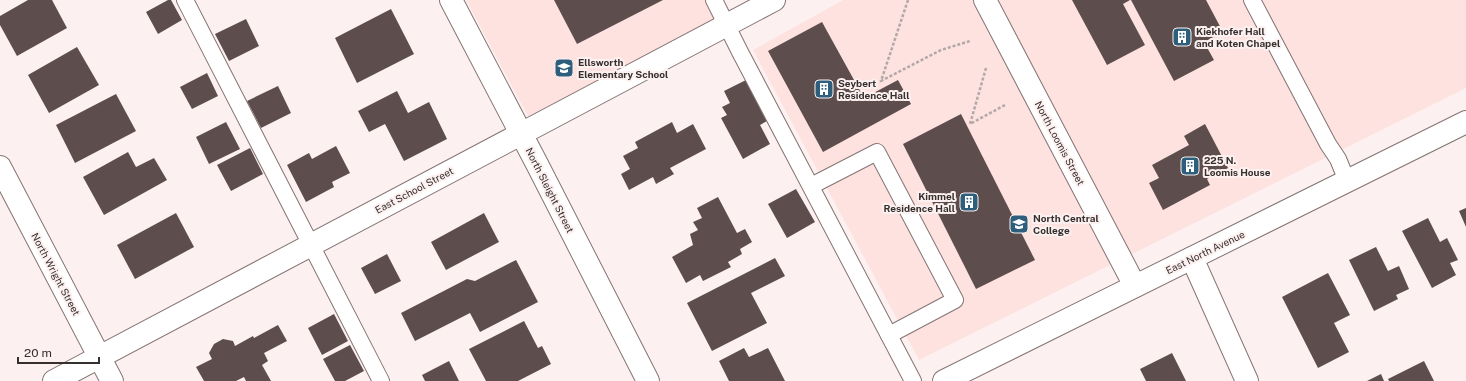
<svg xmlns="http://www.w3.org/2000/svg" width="1466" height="381" viewBox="0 0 1466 381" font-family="'Public Sans',sans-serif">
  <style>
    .built { fill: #fde2e0 }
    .building { fill: #5d4e4d }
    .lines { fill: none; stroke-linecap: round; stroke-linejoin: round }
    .service-casing { stroke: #847473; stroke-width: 18 }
    .minor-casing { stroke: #847473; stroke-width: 24 }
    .path { stroke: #b1a8a7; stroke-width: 2.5; stroke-dasharray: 3 2; stroke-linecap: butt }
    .service { stroke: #fff; stroke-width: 16 }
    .minor { stroke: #fff; stroke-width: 22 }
    .labels { text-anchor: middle; stroke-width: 4; stroke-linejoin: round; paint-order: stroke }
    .poi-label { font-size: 10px; font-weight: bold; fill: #352f2e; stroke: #fcf1f0; text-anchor: start }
    .street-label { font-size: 10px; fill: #352f2e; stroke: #fcf1f0 }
  </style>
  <rect width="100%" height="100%" fill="#fcf1f0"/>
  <g class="built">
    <polygon points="466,0 714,0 724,18 529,118"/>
    <polygon points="843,0 1466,0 1466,88 919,360 753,50"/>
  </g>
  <g class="building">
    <polygon points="28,0 52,0 67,28 17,56 0,25 0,16"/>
    <polygon points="168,0 171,0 182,20 158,34 146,12"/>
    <polygon points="554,0 663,0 577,44"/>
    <polygon points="1072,0 1130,0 1123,4 1145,45 1107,65"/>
    <polygon points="1131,0 1206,0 1223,32 1204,42 1214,60 1174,81"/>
    <polygon points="391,9 414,54 357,83 335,38"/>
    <polygon points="246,19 259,46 229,61 215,34"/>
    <polygon points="822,22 864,98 898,80 911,104 823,152 768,51"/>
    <polygon points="77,47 99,85 49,113 28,75"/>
    <polygon points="207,73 218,96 192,109 180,87"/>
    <polygon points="746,80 767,121 760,125 770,144 743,159 721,118 727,115 722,107 730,103 724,91"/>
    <polygon points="278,86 291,113 261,128 247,101"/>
    <polygon points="397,91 408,113 429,102 447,139 404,161 385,124 369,132 358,111"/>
    <polygon points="116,94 136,131 75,163 56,125"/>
    <polygon points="961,114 1035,260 976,289 903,144"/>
    <polygon points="226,122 240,149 209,164 196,137"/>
    <polygon points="672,122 677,133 693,124 706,149 670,168 674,174 656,184 653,177 629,190 621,174 630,169 623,156 638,148 635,142"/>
    <polygon points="1205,124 1228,168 1207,179 1210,185 1163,210 1149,183 1159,178 1152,165 1189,145 1184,136"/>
    <polygon points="336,146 350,173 332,182 334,187 306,202 287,165 309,153 312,159"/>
    <polygon points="250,148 263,174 231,191 217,165"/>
    <polygon points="128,152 136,167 154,158 167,180 104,215 83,177"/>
    <polygon points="796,189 815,222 787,238 768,204"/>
    <polygon points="718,197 737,233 745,229 752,242 740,249 742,254 728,262 731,267 703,281 700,275 686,283 672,257 693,245 690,234 698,230 693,222 702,218 697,208"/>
    <polygon points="1466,208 1466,227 1459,211"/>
    <polygon points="176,213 194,247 135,279 117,245"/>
    <polygon points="484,213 499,242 446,270 431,242"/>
    <polygon points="1428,218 1440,242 1447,238 1458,260 1450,263 1456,275 1432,288 1402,231"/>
    <polygon points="1376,247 1388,271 1399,266 1409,289 1396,295 1398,299 1374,311 1349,260"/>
    <polygon points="387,254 401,281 375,294 361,268"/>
    <polygon points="775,258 785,276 751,293 767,323 712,351 687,303"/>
    <polygon points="516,260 538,302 480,332 470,313 415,341 401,313 467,279 475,281"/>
    <polygon points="1328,273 1350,315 1334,323 1349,352 1318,368 1282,297"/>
    <polygon points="334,314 348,341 322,355 308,328"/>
    <polygon points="524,321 538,348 542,346 551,364 518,381 486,381 469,349"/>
    <polygon points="278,325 287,341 264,353 268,361 262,365 271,381 246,381 244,377 236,381 204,381 196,367 212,359 209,353 214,344 223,339 233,341 235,346 253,336 254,338"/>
    <polygon points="350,345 364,371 345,381 335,381 323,359"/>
    <polygon points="744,348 749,357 768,348 785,381 729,381 719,361"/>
    <polygon points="1172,353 1186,381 1146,381 1140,369"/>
    <polygon points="449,361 459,381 425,381 422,375"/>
    <polygon points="1424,361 1434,381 1389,381 1388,379"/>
    <polygon points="1381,374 1384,381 1367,381"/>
  </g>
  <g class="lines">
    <g class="service-casing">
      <g id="service">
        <polyline points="185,0 381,381"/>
        <polyline points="714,0 740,52 913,381"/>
        <polyline points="1252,0 1328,144 1338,159 1347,181"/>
        <polyline points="811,186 877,152 955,300 889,335"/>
      </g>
    </g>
    <g class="minor-casing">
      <g id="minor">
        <polyline points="451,0 537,164 648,381"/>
        <polyline points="985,0 1135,286"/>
        <polyline points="0,167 112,381"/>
        <polyline points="1192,258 1247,381"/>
        <polyline points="54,381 774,0"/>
        <polyline points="944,381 1466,122"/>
      </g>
    </g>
    <g class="path">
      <polyline points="908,0 881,81 941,50 970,41"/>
      <polyline points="986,68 970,124 1005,105"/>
    </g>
    <use href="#service" class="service"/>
    <use href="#minor" class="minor"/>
  </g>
  <defs>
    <g id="building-square" transform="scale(1)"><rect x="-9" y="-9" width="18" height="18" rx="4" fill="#2d5e7c" stroke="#fcf1f0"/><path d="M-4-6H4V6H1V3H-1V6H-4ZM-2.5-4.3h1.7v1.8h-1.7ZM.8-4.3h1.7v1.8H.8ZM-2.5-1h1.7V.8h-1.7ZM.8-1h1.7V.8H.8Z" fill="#fff"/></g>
    <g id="school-square" transform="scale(1)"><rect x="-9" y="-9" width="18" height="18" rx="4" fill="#2d5e7c" stroke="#fcf1f0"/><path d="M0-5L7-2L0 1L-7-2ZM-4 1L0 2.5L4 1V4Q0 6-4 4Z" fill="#fff"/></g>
    <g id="university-square" transform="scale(1)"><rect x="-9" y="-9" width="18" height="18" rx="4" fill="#2d5e7c" stroke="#fcf1f0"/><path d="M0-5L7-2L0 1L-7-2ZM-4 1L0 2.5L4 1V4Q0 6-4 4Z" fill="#fff"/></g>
  </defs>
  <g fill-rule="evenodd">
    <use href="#building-square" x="1182" y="37"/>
    <use href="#school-square" x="564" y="68"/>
    <use href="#building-square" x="824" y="89"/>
    <use href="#building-square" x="1190" y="166"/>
    <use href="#building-square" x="969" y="202"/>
    <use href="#university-square" x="1019" y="224"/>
  </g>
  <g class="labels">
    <g class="poi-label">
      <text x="1196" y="35">Kiekhofer Hall<tspan x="1196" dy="12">and Koten Chapel</tspan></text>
      <text x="578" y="66">Ellsworth<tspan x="578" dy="12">Elementary School</tspan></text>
      <text x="838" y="87">Seybert<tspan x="838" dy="12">Residence Hall</tspan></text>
      <text x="1204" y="164">225 N.<tspan x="1204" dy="12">Loomis House</tspan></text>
      <text x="955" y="200" text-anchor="end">Kimmel<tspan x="955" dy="12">Residence Hall</tspan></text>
      <text x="1033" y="222">North Central<tspan x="1033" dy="12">College</tspan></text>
    </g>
    <g class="street-label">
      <text transform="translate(1060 143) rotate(62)" y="4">North Loomis Street</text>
      <text transform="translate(414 190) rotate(-28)" y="4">East School Street</text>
      <text transform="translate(550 190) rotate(63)" y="4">North Sleight Street</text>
      <text transform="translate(1205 252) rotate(-26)" y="4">East North Avenue</text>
      <text transform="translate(56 274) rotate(62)" y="4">North Wright Street</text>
    </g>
  </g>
  <path d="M18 357v6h81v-6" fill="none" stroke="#352f2e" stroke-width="2"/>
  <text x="24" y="357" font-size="12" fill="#352f2e" stroke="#fcf1f0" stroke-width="3" paint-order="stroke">20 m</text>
</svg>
